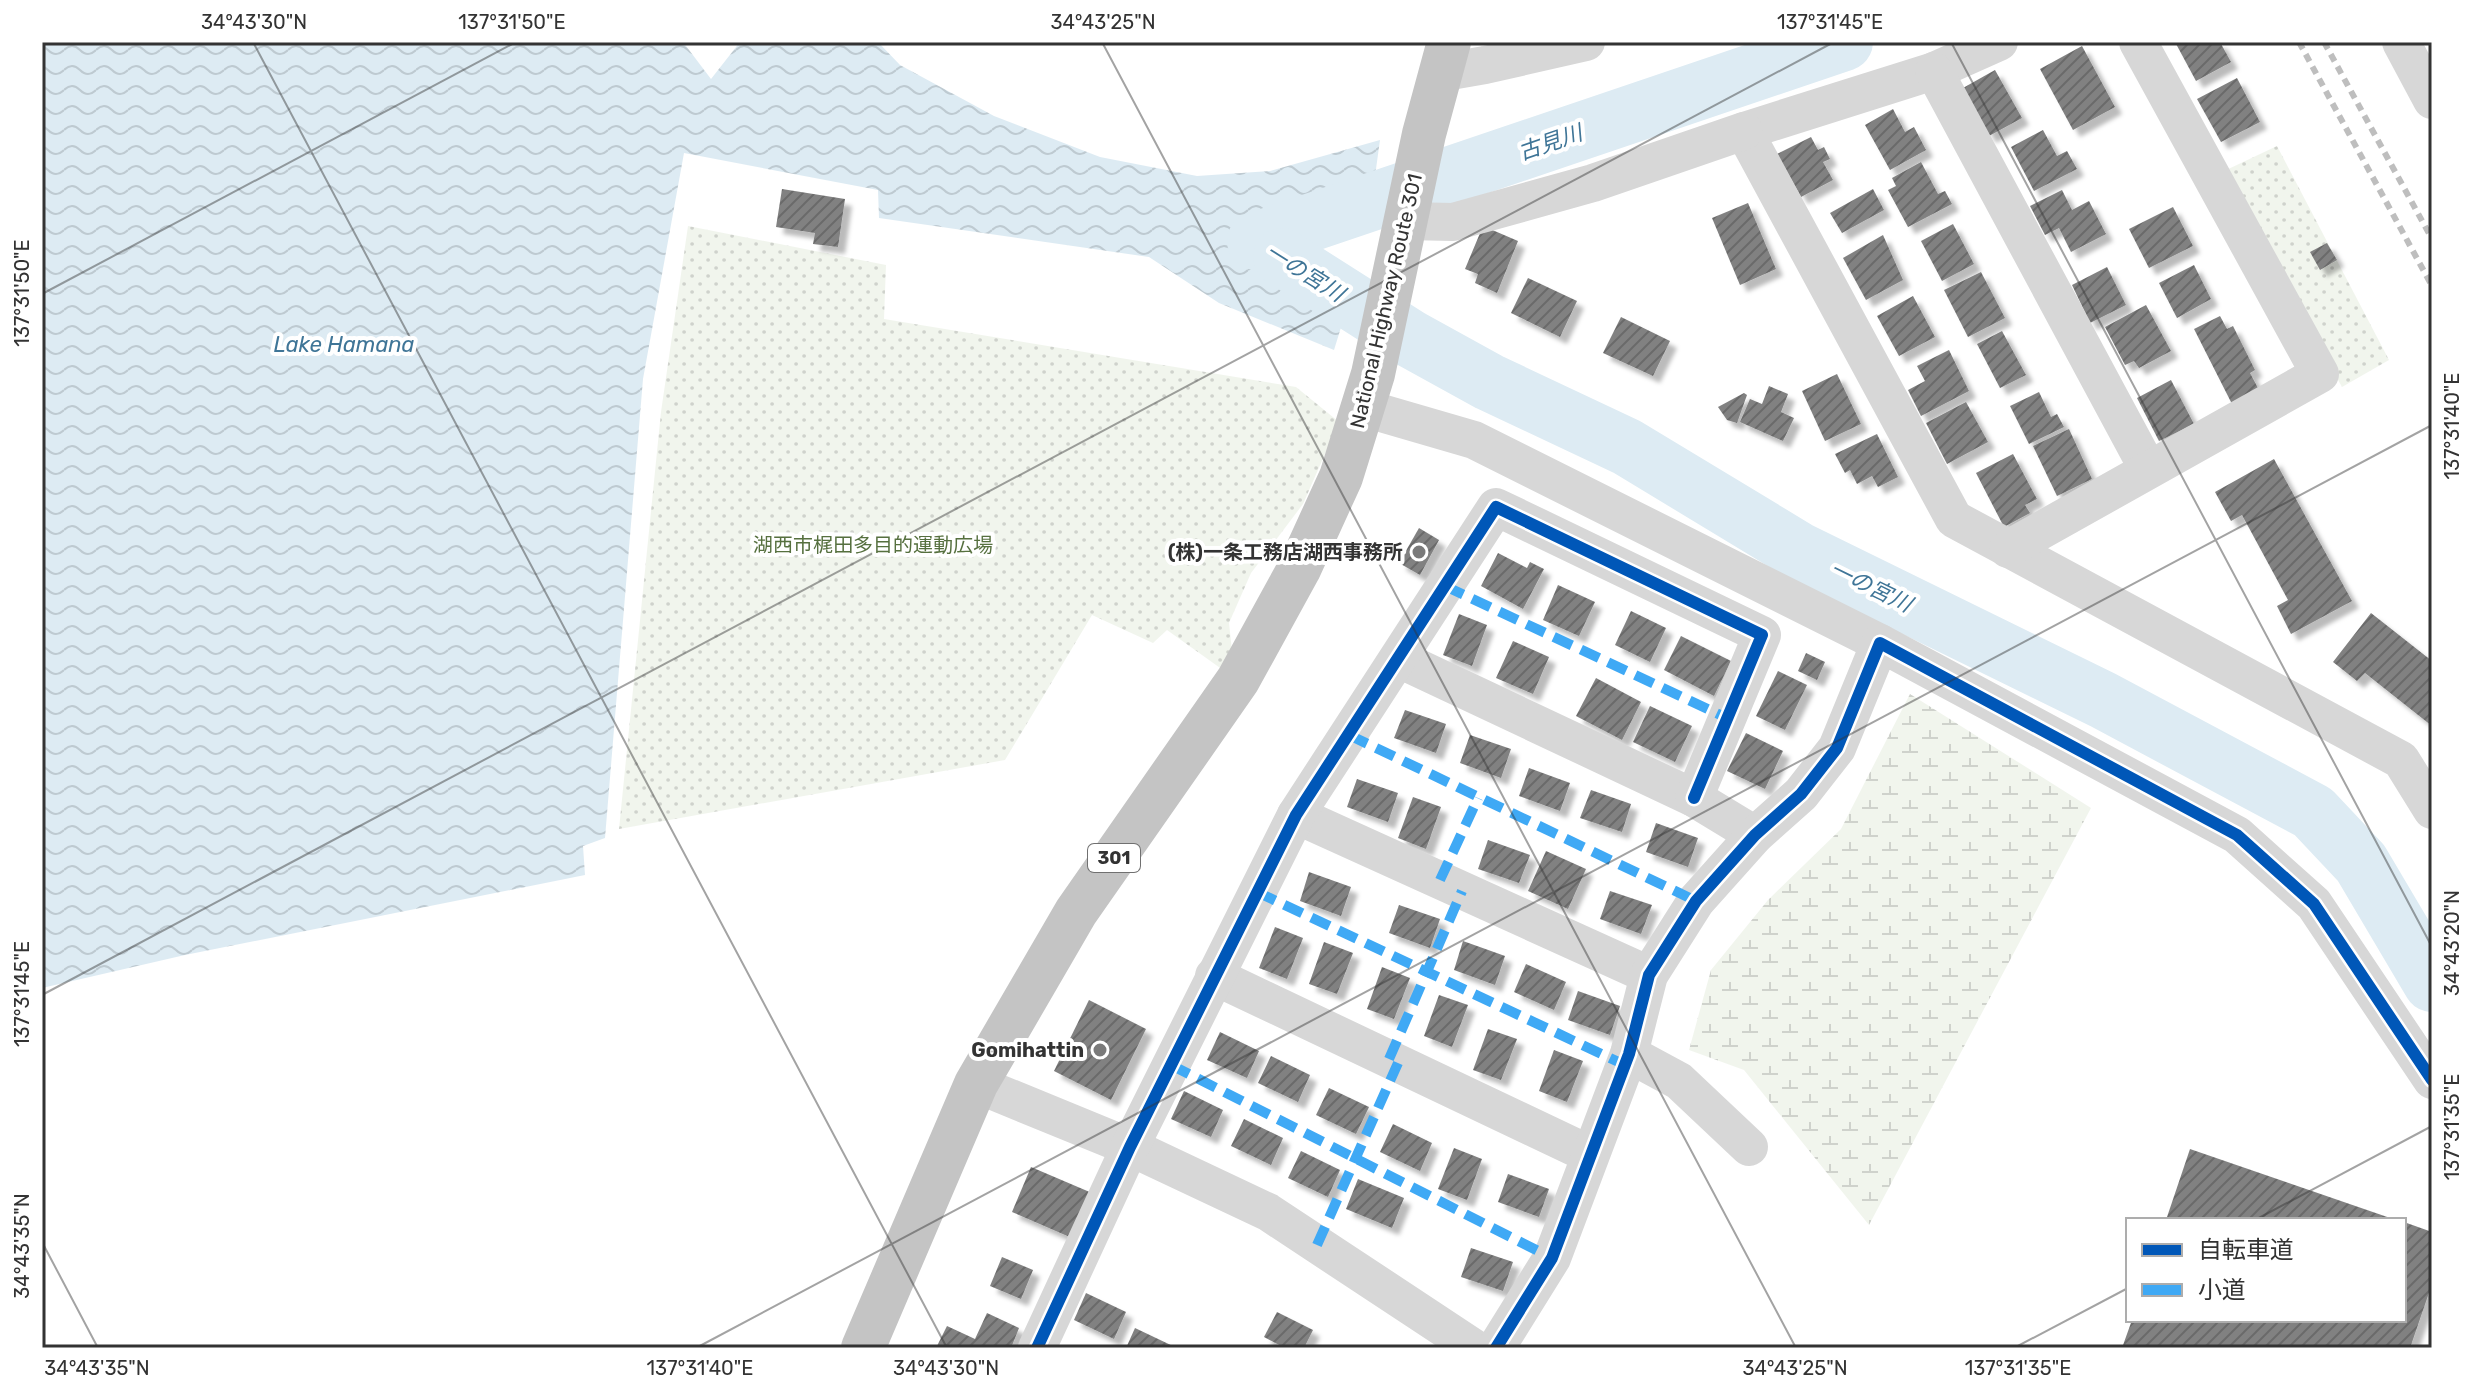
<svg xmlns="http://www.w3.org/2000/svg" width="2474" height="1390" viewBox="0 0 2474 1390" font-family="Rubik,'Noto Sans JP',sans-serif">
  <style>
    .wetland { fill: url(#wetland-marsh) }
    .park { fill: url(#park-dots) }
    .water { fill: url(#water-waves) }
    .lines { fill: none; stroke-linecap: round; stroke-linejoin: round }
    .river { stroke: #ddebf3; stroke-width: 58 }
    .building { fill: url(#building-hatch); filter: url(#shadow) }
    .minor { stroke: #d7d7d7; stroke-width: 38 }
    .highway { stroke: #c4c4c4; stroke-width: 44 }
    .rail { stroke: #bebebe; stroke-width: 6; stroke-dasharray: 8 6; stroke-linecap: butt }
    .quiet { stroke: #3fa9f5; stroke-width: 10; stroke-dasharray: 20 10; stroke-linecap: butt }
    .cycleway-casing { stroke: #fff; stroke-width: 17 }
    .cycleway { stroke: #0057b8; stroke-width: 12 }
    .ticks { fill: none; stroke: #333; stroke-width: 2; stroke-opacity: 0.45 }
    .poi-dot { fill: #7a7a7a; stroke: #fff; stroke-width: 3 }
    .labels { text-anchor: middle; stroke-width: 8; stroke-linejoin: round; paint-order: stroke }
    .shield { fill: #fff; stroke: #707070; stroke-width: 2 }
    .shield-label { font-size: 18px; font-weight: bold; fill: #333 }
    .street-label { font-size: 20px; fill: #333; stroke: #fff }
    .park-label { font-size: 20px; fill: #56703f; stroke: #fff }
    .poi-label { font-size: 20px; font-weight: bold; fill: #333; stroke: #fff; text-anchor: end }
    .water-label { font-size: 22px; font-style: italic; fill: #3f7597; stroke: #fff }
    .neatline { fill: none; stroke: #333; stroke-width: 3 }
    .ticks-label { font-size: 20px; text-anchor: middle; fill: #333 }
  </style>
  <defs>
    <pattern id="wetland-marsh" width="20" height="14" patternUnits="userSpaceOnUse" patternTransform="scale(2)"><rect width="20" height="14" fill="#f1f5ed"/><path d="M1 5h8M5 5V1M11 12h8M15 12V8" fill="none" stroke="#cfd2cc"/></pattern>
    <pattern id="park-dots" width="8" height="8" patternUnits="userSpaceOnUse" patternTransform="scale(2)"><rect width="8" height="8" fill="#f1f5ed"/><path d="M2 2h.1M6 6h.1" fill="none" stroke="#cfd2cc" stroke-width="1.8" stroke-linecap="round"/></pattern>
    <pattern id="water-waves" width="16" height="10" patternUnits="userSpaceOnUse" patternTransform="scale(2)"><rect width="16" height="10" fill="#ddebf3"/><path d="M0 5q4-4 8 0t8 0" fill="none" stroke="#becad1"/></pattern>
    <pattern id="building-hatch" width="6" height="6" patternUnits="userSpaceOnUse" patternTransform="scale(2)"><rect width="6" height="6" fill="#818181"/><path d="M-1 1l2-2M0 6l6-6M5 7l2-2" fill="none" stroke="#6a6a6a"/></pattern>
    <filter id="shadow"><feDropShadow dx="7" dy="7" stdDeviation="2" flood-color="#0004"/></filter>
  </defs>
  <rect width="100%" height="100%" fill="#fff"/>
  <polygon class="wetland" points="1910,694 2091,808 1869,1225 1744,1070 1689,1050 1711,970 1768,900 1841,829"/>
  <g class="park">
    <polygon points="2277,146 2389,360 2342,387 2222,172"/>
    <polygon points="688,226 886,265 884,319 1296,387 1339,422 1303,504 1251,573 1229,623 1232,651 1223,670 1167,630 1153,643 1092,615 1005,760 619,829 661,412"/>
  </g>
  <polygon class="water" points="42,42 683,42 711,79 740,42 878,42 900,65 994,116 1100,157 1197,176 1270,171 1380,140 1372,198 1318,213 1298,225 1291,243 1352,292 1334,350 1219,303 1149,257 879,218 878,190 684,153 643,379 605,838 583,846 585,875 185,955 42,988"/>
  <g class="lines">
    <g class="river">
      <polyline points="1256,241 1844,42"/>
      <polyline points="1282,257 1411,339 1489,382 1627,447 1799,551 2103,700 2313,812 2361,863 2432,983"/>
    </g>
  </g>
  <g class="building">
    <polygon points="2175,42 2220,42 2231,62 2196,81"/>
    <polygon points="2082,46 2115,107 2073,130 2040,69"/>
    <polygon points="1995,70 2022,118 1989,136 1963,88"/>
    <polygon points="2237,78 2260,122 2221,142 2197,99"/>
    <polygon points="1893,109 1905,132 1914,127 1926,150 1890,170 1865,125"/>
    <polygon points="2043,130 2057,156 2067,151 2077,169 2034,191 2011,147"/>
    <polygon points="1811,137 1818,150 1824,147 1830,159 1823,162 1833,180 1801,197 1777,154"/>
    <polygon points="1921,162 1938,194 1945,191 1952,204 1908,227 1888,190 1896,186 1892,178"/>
    <polygon points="782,189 845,199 838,247 813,244 815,233 776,227"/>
    <polygon points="1873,189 1884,210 1842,233 1830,213"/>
    <polygon points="2062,190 2072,210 2089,201 2106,234 2071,252 2059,228 2045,235 2030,206"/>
    <polygon points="1748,203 1776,269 1740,285 1712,218"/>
    <polygon points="2173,207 2193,246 2149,268 2129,229"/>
    <polygon points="1953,224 1974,264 1942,281 1921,241"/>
    <polygon points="1483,226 1518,241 1497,293 1475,283 1478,274 1465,269"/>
    <polygon points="1883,235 1903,280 1866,300 1843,258"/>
    <polygon points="2327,243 2337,260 2320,270 2310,252"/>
    <polygon points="2194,265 2211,299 2177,318 2159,283"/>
    <polygon points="2107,267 2126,305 2090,323 2072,285"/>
    <polygon points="1981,272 2005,318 1968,337 1944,290"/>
    <polygon points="1528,278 1577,301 1560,337 1511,313"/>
    <polygon points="1913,296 1935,337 1899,356 1877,316"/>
    <polygon points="2146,305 2171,351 2139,368 2134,361 2125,365 2105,327"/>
    <polygon points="2220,316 2227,329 2233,326 2255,370 2250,373 2259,390 2232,404 2194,329"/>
    <polygon points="1621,317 1670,341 1653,376 1603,353"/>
    <polygon points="2002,331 2026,375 2000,388 1977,344"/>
    <polygon points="1949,350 1969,391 1921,416 1908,390 1925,381 1917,366"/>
    <polygon points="1837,374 1861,424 1825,441 1802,391"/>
    <polygon points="2171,380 2194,424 2159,441 2137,398"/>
    <polygon points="1769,386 1788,394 1781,412 1794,418 1783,441 1740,422 1750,399 1762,404"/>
    <polygon points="2039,392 2051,417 2057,414 2064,427 2029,444 2010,406"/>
    <polygon points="1744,393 1747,395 1737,423 1727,420 1718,407"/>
    <polygon points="1966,402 1988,442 1947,464 1926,423"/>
    <polygon points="2069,429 2092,479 2057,496 2033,446"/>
    <polygon points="1877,434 1898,477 1878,487 1872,476 1857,484 1850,470 1845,473 1835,454"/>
    <polygon points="2013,454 2037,499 2025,505 2030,513 2004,527 1976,473"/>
    <polygon points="2274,459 2352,601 2291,634 2277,606 2288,600 2242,515 2231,521 2215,492"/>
    <polygon points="1419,528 1439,540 1420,575 1399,563"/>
    <polygon points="1498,553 1527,568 1530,562 1544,569 1523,609 1481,586"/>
    <polygon points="1558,585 1595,602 1579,636 1543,620"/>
    <polygon points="1631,611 1666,628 1650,662 1615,645"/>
    <polygon points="2371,613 2432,661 2432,726 2365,673 2357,681 2333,662"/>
    <polygon points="1459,614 1487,625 1472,666 1443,655"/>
    <polygon points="1681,636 1731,661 1714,696 1664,670"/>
    <polygon points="1513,641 1549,657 1533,694 1496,678"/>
    <polygon points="1806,653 1825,662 1817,680 1798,671"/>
    <polygon points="1778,671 1807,685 1785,730 1756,716"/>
    <polygon points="1596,678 1641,702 1622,740 1576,716"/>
    <polygon points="1650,706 1692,726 1675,762 1633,742"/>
    <polygon points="1405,710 1446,724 1436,753 1394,738"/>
    <polygon points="1746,733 1783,751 1765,789 1727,771"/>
    <polygon points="1470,735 1511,749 1501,778 1460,763"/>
    <polygon points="1529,768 1570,783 1560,811 1519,796"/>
    <polygon points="1357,779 1398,793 1388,822 1347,807"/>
    <polygon points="1591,790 1631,804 1622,832 1580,818"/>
    <polygon points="1413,797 1441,807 1426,849 1398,838"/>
    <polygon points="1656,823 1698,838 1688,867 1646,852"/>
    <polygon points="1488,840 1530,855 1519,883 1478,869"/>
    <polygon points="1546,851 1586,869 1568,909 1528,891"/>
    <polygon points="1309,872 1351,887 1341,916 1300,901"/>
    <polygon points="1610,891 1652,905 1641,934 1600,919"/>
    <polygon points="1399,905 1440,919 1430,948 1389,933"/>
    <polygon points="1275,927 1303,938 1287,979 1259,968"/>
    <polygon points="1463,941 1505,956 1495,985 1454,970"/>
    <polygon points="1324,942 1353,953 1337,994 1309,984"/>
    <polygon points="1526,964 1566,982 1554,1010 1514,992"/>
    <polygon points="1382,967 1410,978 1394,1019 1367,1009"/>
    <polygon points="1578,991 1620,1006 1610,1035 1568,1020"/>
    <polygon points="1439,995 1468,1005 1452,1047 1424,1036"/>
    <polygon points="1089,1000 1146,1029 1111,1100 1054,1071"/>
    <polygon points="1488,1029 1517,1039 1501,1080 1473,1070"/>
    <polygon points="1220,1032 1259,1051 1247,1078 1207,1060"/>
    <polygon points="1554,1050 1583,1061 1567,1102 1539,1091"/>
    <polygon points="1271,1056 1310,1075 1298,1102 1258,1083"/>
    <polygon points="1329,1088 1369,1107 1356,1134 1316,1115"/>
    <polygon points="1184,1091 1223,1110 1211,1137 1171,1119"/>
    <polygon points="1244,1119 1283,1138 1271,1165 1231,1146"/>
    <polygon points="1393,1124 1432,1143 1420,1171 1380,1152"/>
    <polygon points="1454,1148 1482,1159 1467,1200 1438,1189"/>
    <polygon points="2190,1149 2396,1220 2166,1220"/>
    <polygon points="1301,1151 1340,1170 1328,1197 1288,1178"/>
    <polygon points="1031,1167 1099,1196 1079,1241 1012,1212"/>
    <polygon points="1508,1174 1549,1189 1539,1217 1498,1202"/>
    <polygon points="1358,1179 1404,1198 1392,1228 1346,1209"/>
    <polygon points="2404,1222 2432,1232 2432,1284 2410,1348 2122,1348 2132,1320 2404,1320"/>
    <polygon points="1471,1248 1513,1262 1503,1291 1461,1277"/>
    <polygon points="1002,1257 1033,1270 1021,1299 990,1286"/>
    <polygon points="1086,1293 1126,1312 1114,1339 1074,1320"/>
    <polygon points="1277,1312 1313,1330 1304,1348 1285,1348 1264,1337"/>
    <polygon points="987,1313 1019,1328 1011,1348 936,1348 947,1326 975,1339"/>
    <polygon points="1135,1328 1177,1348 1126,1348"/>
  </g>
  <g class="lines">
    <g class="minor">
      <polyline points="1999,42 1934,71 1744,131 1954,519 2401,760 2432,810"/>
      <polyline points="2401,42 2432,100"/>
      <polyline points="1934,71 2148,469"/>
      <polyline points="1439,73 1485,65 1586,42"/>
      <polyline points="1406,221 1453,222 1593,183 1744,131"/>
      <polyline points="1364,408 1474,440 1880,643"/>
      <polyline points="2008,549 2320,374 2138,42"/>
      <polyline points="1399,659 1694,798 1755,835"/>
      <polyline points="1296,815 1649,975"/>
      <polyline points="1214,976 1589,1154"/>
      <polyline points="1629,1054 1679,1081 1749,1147"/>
      <polyline points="976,1084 1130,1147 1268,1212 1474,1348"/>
      <polyline points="1037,1348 1130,1147 1296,815 1496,507 1762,635 1694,798"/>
      <polyline points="1496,1348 1552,1258 1629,1054 1649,975 1696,901 1755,835 1801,794 1837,748 1880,643 2237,835 2314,904 2432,1080"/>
    </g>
    <polyline class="highway" points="863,1348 976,1084 1076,912 1238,680 1299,569 1341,477 1373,374 1424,134 1449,42"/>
    <g class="rail">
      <polyline points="2299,42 2432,286"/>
      <polyline points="2324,42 2432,239"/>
    </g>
    <g class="quiet">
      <polyline points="1445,586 1727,718"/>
      <polyline points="1349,735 1696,901"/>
      <polyline points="1440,880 1478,798"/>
      <polyline points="1257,892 1625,1065"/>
      <polyline points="1389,1059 1462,891"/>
      <polyline points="1171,1065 1552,1258"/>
      <polyline points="1317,1245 1398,1063"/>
    </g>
    <g class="cycleway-casing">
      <g id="cycleway">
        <polyline points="1037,1348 1130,1147 1296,815 1496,507 1762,635 1694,798"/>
        <polyline points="1496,1348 1552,1258 1629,1054 1649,975 1696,901 1755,835 1801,794 1837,748 1880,643 2237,835 2314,904 2432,1080"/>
      </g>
    </g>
    <use href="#cycleway" class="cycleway"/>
  </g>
  <path class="ticks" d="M 253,42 L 947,1348M 1102,42 L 1796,1348M 1951,42 L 2432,947M 42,294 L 516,42M 42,995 L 1834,42M 2255,1220 L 2432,1126M 42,1242 L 98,1348M 696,1348 L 2432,425M 2014,1348 L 2128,1288"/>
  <g class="poi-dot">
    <circle cx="1419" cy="552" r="8"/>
    <circle cx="1100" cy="1050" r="8"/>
  </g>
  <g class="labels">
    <rect class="shield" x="1088" y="844" width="52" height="28" rx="6"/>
    <g class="shield-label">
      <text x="1114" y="864">301</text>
    </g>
    <g class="street-label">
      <text transform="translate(1386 301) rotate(-77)" y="7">National Highway Route 301</text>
    </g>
    <g class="park-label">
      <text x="873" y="552">湖西市梶田多目的運動広場</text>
    </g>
    <g class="poi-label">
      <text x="1403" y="559">(株)一条工務店湖西事務所</text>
      <text x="1084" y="1057">Gomihattin</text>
    </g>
    <g class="water-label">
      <text transform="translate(1550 142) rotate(-19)" y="8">古見川</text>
      <text transform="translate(1305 272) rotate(32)" y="8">一の宮川</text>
      <text x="344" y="352">Lake Hamana</text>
      <text transform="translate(1871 586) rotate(26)" y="8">一の宮川</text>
    </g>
  </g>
  <rect width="2474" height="1390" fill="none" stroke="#ffffff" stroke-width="88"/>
  <rect x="2126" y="1218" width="280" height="104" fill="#ffffff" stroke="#adadad" stroke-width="2"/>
  <rect x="2142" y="1244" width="40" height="12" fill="#0057b8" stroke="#adadad" stroke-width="2"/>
  <text x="2198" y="1258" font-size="24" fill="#333333">自転車道</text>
  <rect x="2142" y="1284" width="40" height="12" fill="#3fa9f5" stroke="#adadad" stroke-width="2"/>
  <text x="2198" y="1298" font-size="24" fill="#333333">小道</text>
  <rect x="44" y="44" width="2386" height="1302" class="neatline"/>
  <g class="ticks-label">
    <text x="254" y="29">34°43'30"N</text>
    <text x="512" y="29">137°31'50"E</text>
    <text x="1103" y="29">34°43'25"N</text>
    <text x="1830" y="29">137°31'45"E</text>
    <text transform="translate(22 293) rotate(-90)" y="7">137°31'50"E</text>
    <text transform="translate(2452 426) rotate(-90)" y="7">137°31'40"E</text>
    <text transform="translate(2452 943) rotate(-90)" y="7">34°43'20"N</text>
    <text transform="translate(22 994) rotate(-90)" y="7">137°31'45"E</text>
    <text transform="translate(2452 1127) rotate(-90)" y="7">137°31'35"E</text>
    <text transform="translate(22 1246) rotate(-90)" y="7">34°43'35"N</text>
    <text x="97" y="1375">34°43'35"N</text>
    <text x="700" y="1375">137°31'40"E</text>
    <text x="946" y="1375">34°43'30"N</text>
    <text x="1795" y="1375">34°43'25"N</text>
    <text x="2018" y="1375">137°31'35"E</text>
  </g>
</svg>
